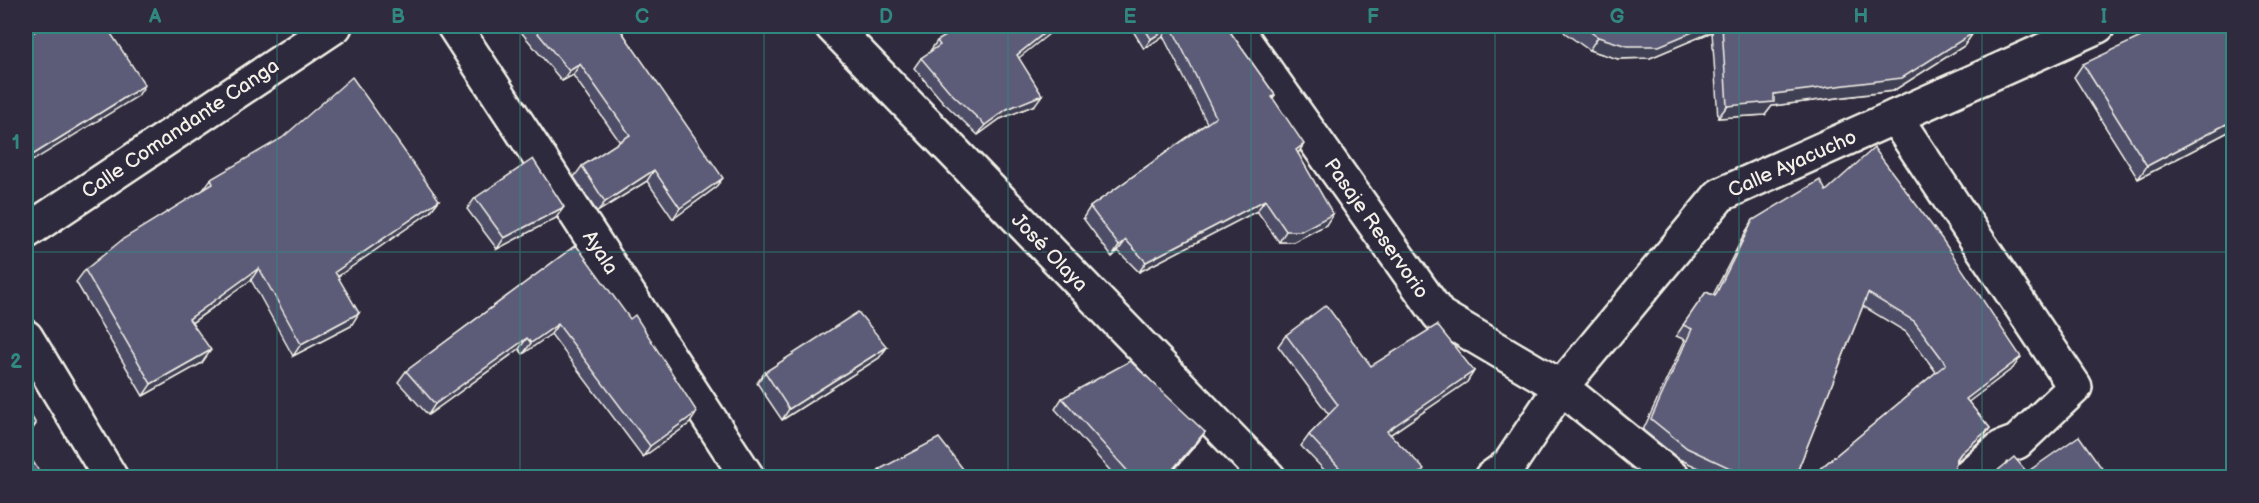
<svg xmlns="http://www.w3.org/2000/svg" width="2259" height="503" viewBox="0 0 2259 503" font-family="'Balsamiq Sans',sans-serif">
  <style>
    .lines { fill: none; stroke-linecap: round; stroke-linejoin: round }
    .minor-casing { stroke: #f4f1e8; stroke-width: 38 }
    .minor { stroke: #2f2a3d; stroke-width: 33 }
    .wall { fill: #4e4e68; stroke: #f4f1e8; stroke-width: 1.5 }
    .shaded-wall { fill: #404055; stroke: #f4f1e8; stroke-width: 1.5 }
    .building { fill: #5b5b79; stroke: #f4f1e8; stroke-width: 1.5 }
    .grid { fill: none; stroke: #318880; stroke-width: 1.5; stroke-opacity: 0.55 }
    .labels { text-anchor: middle; stroke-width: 4.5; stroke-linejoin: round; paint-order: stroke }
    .street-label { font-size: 20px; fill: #f4f1e8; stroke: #2f2a3d }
    .neatline { fill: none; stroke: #318880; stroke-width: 2 }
    .grid-label { font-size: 20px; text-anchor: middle; font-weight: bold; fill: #318880 }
  </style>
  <rect width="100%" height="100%" fill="#2f2a3d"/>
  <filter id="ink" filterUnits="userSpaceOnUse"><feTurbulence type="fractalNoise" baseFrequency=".0167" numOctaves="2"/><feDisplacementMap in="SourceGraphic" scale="12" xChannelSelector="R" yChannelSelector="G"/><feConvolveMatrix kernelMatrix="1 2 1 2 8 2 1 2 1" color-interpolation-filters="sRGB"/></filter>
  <g filter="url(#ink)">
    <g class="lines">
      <g class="minor-casing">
        <g id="minor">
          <polyline points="454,26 748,478"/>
          <polyline points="832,26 1269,478"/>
          <polyline points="1234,26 1439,315 1561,387 1673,478"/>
          <polyline points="1895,117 2075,387 2017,442 2001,448 1966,478"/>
          <polyline points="26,232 335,26"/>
          <polyline points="26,337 111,478"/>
          <polyline points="1491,478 1509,465 1561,387 1720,195 2098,26"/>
        </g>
      </g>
      <use href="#minor" class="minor"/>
    </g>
    <g class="wall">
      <polygon points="207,26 223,26 213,33"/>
      <polygon points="516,26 619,26 715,188 673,219 647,181 597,212 574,177 582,166 620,142 573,75 562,81"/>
      <polygon points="1130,26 1226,26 1275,95 1273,98 1298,153 1326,225 1293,242 1279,242 1257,211 1139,272 1118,251 1112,257 1083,218 1090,207 1207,123 1163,36 1144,49"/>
      <polygon points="1560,26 1969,26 1973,33 1964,46 1893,91 1772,106 1765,115 1718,118 1712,32 1650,58 1618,59 1589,50 1565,33"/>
      <polygon points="2234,30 2234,129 2138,179 2074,77 2083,64"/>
      <polygon points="937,41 1019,58 1035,105 1000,119 978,135 943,102 914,68 921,58 931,52 930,51"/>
      <polygon points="211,179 439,200 430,212 338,276 351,326 293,356 251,280 192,323 202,363 143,396 76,282 85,270 203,190"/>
      <polygon points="1826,191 2013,368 1968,402 1990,428 1982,439 1956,462 1810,477 1936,372 1906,332 1863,306 1795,477 1719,477 1679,459 1643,430 1685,340 1676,336 1706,292 1713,295 1746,231 1753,220"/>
      <polygon points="475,198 556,218 497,249 467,209"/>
      <polygon points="576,245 690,423 643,457 551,334 523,354 519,349 428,415 398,382 406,371"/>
      <polygon points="1286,335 1371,366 1474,371 1467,382 1390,435 1418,477 1331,477 1301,446 1309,435 1329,415 1278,346"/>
      <polygon points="887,347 879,358 782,420 757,383 765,372"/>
      <polygon points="1062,398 1205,432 1198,442 1168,477 1116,477 1055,409"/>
      <polygon points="880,469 965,477 874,477"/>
    </g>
    <g class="shaded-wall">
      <polygon points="218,26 223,26 213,33"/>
      <polygon points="1053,26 1059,26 1010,65 1017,55"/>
      <polygon points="1171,26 1163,36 1144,49 1151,39"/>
      <polygon points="1707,26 1717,26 1712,32 1650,58 1618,59 1589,50 1598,37"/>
      <polygon points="1973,33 1964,46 1893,91 1772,106 1765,115 1718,118 1727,106 1774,94"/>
      <polygon points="580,64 573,75 562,81 569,71"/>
      <polygon points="145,85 138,96 26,165 26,159"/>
      <polygon points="1042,95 1035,105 1000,119 978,135 985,125 1007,109"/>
      <polygon points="2234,120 2234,129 2138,179 2147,166"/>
      <polygon points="1304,144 1297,155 1296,150"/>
      <polygon points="654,170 647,181 597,212 605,202"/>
      <polygon points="723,178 715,188 673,219 680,208"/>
      <polygon points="439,200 430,212 327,284 335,272"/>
      <polygon points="1265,200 1257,211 1139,272 1146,262"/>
      <polygon points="564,207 556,218 497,249 504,238"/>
      <polygon points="1333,214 1326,225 1293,242 1279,242 1286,231"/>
      <polygon points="1126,240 1118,251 1112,257 1119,246"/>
      <polygon points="259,268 251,280 180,331 189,319"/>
      <polygon points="359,313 351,326 293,356 301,344"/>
      <polygon points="558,324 551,334 523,354 531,343"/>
      <polygon points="527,338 519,349 428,415 435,404"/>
      <polygon points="887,347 879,358 782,420 789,409"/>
      <polygon points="211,350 202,363 143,396 151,384"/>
      <polygon points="2021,357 2013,368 1958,410 1966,399"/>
      <polygon points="1474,371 1467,382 1379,442 1387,431"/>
      <polygon points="697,412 690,423 643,457 650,446"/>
      <polygon points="36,424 28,436 26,437 26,431"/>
      <polygon points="1990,428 1982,439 1954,464 1961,453"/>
      <polygon points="1205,432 1198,442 1168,477 1166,477"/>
    </g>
    <g class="building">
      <polygon points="43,26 106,26 145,85 26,159 26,37"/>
      <polygon points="532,26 619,26 622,32 723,178 680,208 654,170 605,202 582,166 630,135 580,64 569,71"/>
      <polygon points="963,26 1053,26 1017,55 1042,95 1007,109 985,125 950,92 921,58 940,45 937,41"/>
      <polygon points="1143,26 1226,26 1275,95 1272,97 1304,144 1296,150 1333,214 1301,231 1286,231 1265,200 1146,262 1126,240 1119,246 1090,207 1216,117 1171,26 1151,39"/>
      <polygon points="1582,26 1707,26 1659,46 1627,46 1598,37"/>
      <polygon points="1722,26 1969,26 1973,33 1902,78 1774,94 1774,102 1727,106"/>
      <polygon points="2164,26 2231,26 2234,30 2234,120 2147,166 2083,64"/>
      <polygon points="352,77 439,200 335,272 359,313 301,344 259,268 189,319 211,350 151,384 85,270 123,239 213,184 211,179 282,138"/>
      <polygon points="1874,148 1942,239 2021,357 1966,399 1990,428 1961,453 1956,460 1955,470 1959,477 1810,477 1946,364 1914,321 1868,293 1795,477 1745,477 1741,473 1687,448 1651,419 1692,329 1683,325 1706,292 1715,296 1753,220 1820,180 1826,191"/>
      <polygon points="533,159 564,207 504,238 475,198"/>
      <polygon points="576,245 630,319 635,315 697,412 650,446 558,324 531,343 527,338 435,404 406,371"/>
      <polygon points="1326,305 1371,366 1437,325 1474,371 1387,431 1424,469 1416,477 1348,477 1309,435 1338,405 1286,335"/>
      <polygon points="858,312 887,347 789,409 765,372"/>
      <polygon points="1130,361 1205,432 1166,477 1133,477 1062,398"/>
      <polygon points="26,407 36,424 26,431"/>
      <polygon points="2079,436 2108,477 1990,477 2014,457 2027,472"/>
      <polygon points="939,438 967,474 962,477 886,477 880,469"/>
      <polygon points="26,451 43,477 26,477"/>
    </g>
  </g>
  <path class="grid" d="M 277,26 L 277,478M 520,26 L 520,478M 764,26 L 764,478M 1008,26 L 1008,478M 1251,26 L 1251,478M 1495,26 L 1495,478M 1739,26 L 1739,478M 1982,26 L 1982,478M 26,252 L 2234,252"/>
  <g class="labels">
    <g class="street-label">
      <text transform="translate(180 128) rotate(-34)" y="7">Calle Comandante Canga</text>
      <text transform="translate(1792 163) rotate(-24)" y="7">Calle Ayacucho</text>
      <text transform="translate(1377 228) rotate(55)" y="7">Pasaje Reservorio</text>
      <text transform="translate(601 252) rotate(57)" y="7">Ayala</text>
      <text transform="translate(1050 252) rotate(46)" y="7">José Olaya</text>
    </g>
  </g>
  <rect width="2259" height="503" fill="none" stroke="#2f2a3d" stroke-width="66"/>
  <rect x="33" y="33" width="2193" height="437" class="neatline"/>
  <g class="grid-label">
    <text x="155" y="23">A</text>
    <text x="398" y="23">B</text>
    <text x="642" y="23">C</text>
    <text x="886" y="23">D</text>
    <text x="1130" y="23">E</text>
    <text x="1373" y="23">F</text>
    <text x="1617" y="23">G</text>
    <text x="1861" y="23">H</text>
    <text x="2104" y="23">I</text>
    <text x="16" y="149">1</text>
    <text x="16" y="368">2</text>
  </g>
</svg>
